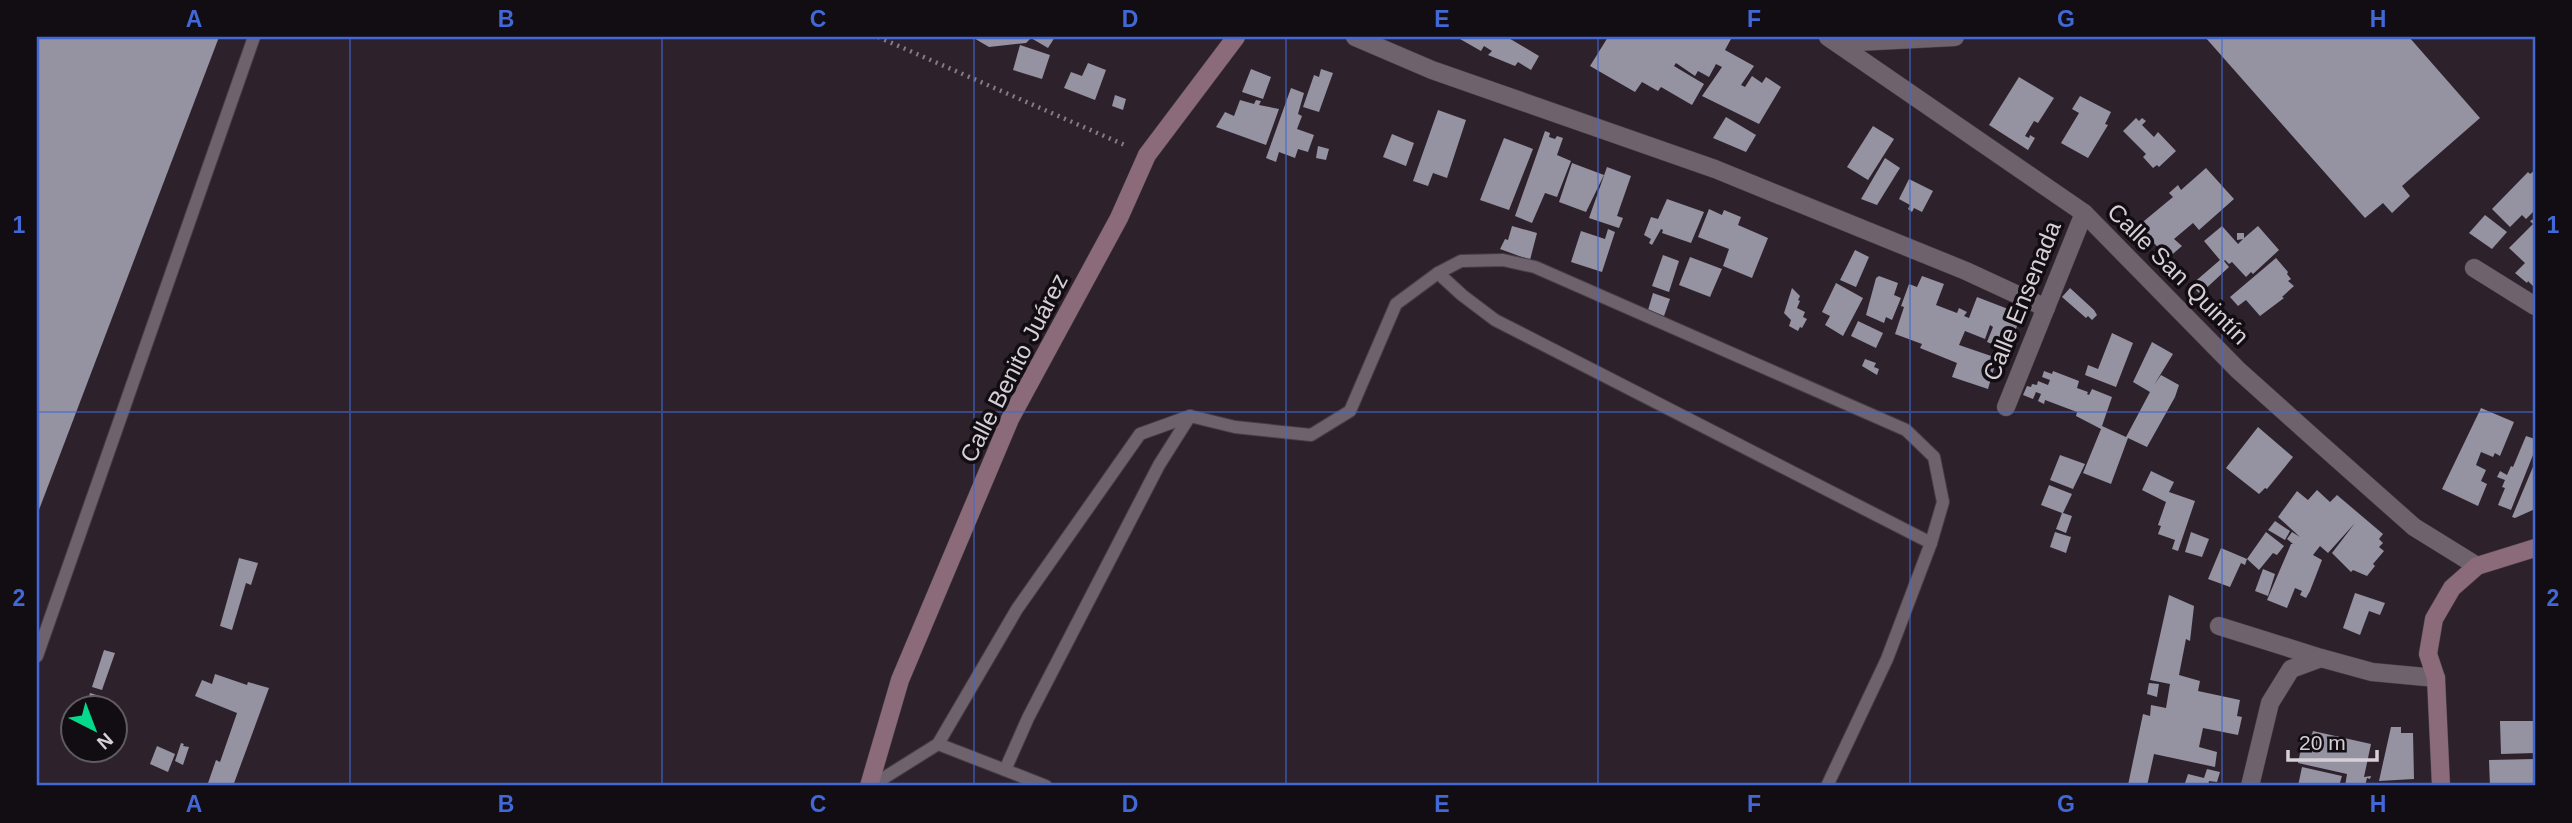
<svg xmlns="http://www.w3.org/2000/svg" width="2572" height="823" viewBox="0 0 2572 823" font-family="Helvetica,sans-serif">
  <style>
    .building { fill: #9592a2 }
    .lines { fill: none; stroke-linecap: round; stroke-linejoin: round }
    .lane-casing { stroke: #473e46; stroke-width: 14 }
    .street-casing { stroke: #473e46; stroke-width: 19 }
    .secondary-casing { stroke: #473e46; stroke-width: 19 }
    .path { stroke: #847b83; stroke-width: 4.5; stroke-dasharray: 2 5; stroke-linecap: butt }
    .lane { stroke: #6e626d; stroke-width: 12 }
    .street { stroke: #6e626d; stroke-width: 18 }
    .secondary { stroke: #8b6b79; stroke-width: 18 }
    .grid { fill: none; stroke: #4268d7; stroke-width: 2; stroke-opacity: 0.55 }
    .labels { text-anchor: middle; stroke-width: 7; stroke-linejoin: round; paint-order: stroke }
    .street-label { font-size: 24px; fill: #d6cfd5; stroke: #120d12 }
    .neatline { fill: none; stroke: #4268d7; stroke-width: 2.5 }
    .grid-label { font-size: 23px; text-anchor: middle; font-weight: bold; fill: #4268d7 }
  </style>
  <rect width="100%" height="100%" fill="#2d222c"/>
  <g class="building">
    <polygon points="37,37 219,37 37,515"/>
    <polygon points="972,37 1055,37 1048,48 1031,38 1026,43 989,47"/>
    <polygon points="1461,37 1507,37 1539,56 1531,70 1518,62 1515,66 1488,55 1492,51 1484,46 1481,51 1460,39"/>
    <polygon points="1608,37 1726,37 1731,39 1725,50 1754,66 1741,85 1745,87 1752,76 1762,83 1766,77 1781,87 1759,124 1702,96 1722,67 1716,64 1709,77 1698,71 1695,76 1676,63 1674,66 1704,84 1692,105 1661,87 1658,91 1642,82 1635,92 1590,66"/>
    <polygon points="2205,37 2409,37 2480,118 2402,186 2410,196 2392,213 2383,203 2365,218"/>
    <polygon points="1020,45 1050,55 1042,79 1013,70"/>
    <polygon points="1088,63 1106,70 1095,100 1064,88 1071,72 1082,76"/>
    <polygon points="1251,69 1271,77 1263,99 1242,92"/>
    <polygon points="1321,69 1333,73 1319,112 1303,107 1314,75 1319,77"/>
    <polygon points="2019,77 2054,98 2038,123 2034,121 2025,136 2029,138 2030,135 2035,138 2028,150 1989,125"/>
    <polygon points="1291,88 1304,93 1298,114 1302,116 1297,129 1314,135 1308,152 1298,149 1295,158 1279,152 1276,162 1266,158"/>
    <polygon points="1115,95 1126,99 1123,110 1112,106"/>
    <polygon points="2080,96 2111,112 2105,124 2108,125 2088,158 2061,143 2079,113 2072,109"/>
    <polygon points="1240,100 1254,104 1256,100 1261,101 1259,105 1279,109 1266,145 1216,127 1225,112 1234,116"/>
    <polygon points="1438,110 1466,120 1447,178 1433,173 1428,186 1413,181"/>
    <polygon points="1726,117 1756,135 1746,152 1713,138"/>
    <polygon points="2136,118 2139,121 2142,118 2146,121 2142,125 2154,137 2158,132 2176,151 2159,167 2157,165 2153,168 2143,157 2146,154 2123,131"/>
    <polygon points="1873,126 1894,139 1868,180 1847,167"/>
    <polygon points="1545,131 1550,133 1549,137 1555,139 1557,136 1563,138 1557,155 1571,161 1557,197 1545,193 1532,223 1515,216"/>
    <polygon points="1392,134 1414,143 1406,166 1383,157"/>
    <polygon points="1504,138 1533,149 1509,210 1480,200"/>
    <polygon points="1318,146 1329,149 1326,160 1316,158"/>
    <polygon points="1885,158 1900,168 1877,205 1861,199"/>
    <polygon points="1572,163 1604,175 1586,212 1559,202"/>
    <polygon points="1607,167 1631,176 1617,216 1623,218 1619,228 1589,218"/>
    <polygon points="2206,168 2234,199 2199,230 2193,223 2174,239 2182,246 2168,258 2138,226 2173,197 2169,193 2178,185 2181,190"/>
    <polygon points="2535,170 2535,215 2533,212 2526,219 2522,215 2510,227 2492,209 2528,172 2530,174"/>
    <polygon points="1909,179 1933,191 1922,212 1914,208 1912,212 1908,209 1910,205 1899,199"/>
    <polygon points="1667,199 1704,212 1691,243 1662,233 1663,230 1661,229 1652,245 1649,243 1651,239 1644,235 1651,217 1658,219"/>
    <polygon points="1709,209 1722,215 1724,210 1741,217 1738,225 1768,238 1752,278 1723,266 1729,249 1698,237"/>
    <polygon points="2485,215 2507,232 2492,249 2469,233"/>
    <polygon points="2535,218 2535,288 2528,281 2527,283 2515,273 2525,263 2509,248 2533,224 2530,221"/>
    <polygon points="1512,226 1537,233 1530,260 1500,249 1505,239 1508,240"/>
    <polygon points="2222,226 2238,244 2243,239 2237,240 2237,233 2244,233 2244,238 2258,226 2279,250 2253,274 2251,272 2246,277 2232,262 2229,264 2225,260 2224,261 2229,267 2200,294 2191,285 2220,260 2204,241"/>
    <polygon points="1608,229 1615,232 1602,272 1571,262 1581,231 1605,239"/>
    <polygon points="1855,250 1869,257 1856,287 1840,280"/>
    <polygon points="1663,255 1679,261 1669,292 1652,286"/>
    <polygon points="1690,257 1722,269 1710,297 1679,285"/>
    <polygon points="2276,258 2288,272 2287,274 2291,279 2288,281 2294,286 2282,297 2284,298 2260,316 2246,300 2238,306 2230,297"/>
    <polygon points="1879,276 1898,283 1894,295 1901,298 1892,320 1886,317 1884,323 1866,315 1876,278"/>
    <polygon points="1922,276 1944,284 1936,305 1957,313 1959,308 1967,312 1964,316 1969,318 1977,297 2021,314 2014,335 2003,330 1997,346 1987,342 1993,327 1990,325 1985,339 1965,331 1959,345 1997,358 1988,389 1952,377 1957,363 1920,348 1922,344 1895,334 1904,307 1901,306 1909,284 1917,287"/>
    <polygon points="1836,283 1863,298 1843,336 1825,325 1830,316 1822,312"/>
    <polygon points="1792,288 1800,296 1798,300 1800,301 1797,308 1805,312 1803,317 1807,319 1802,328 1800,327 1798,331 1789,326 1791,320 1784,313"/>
    <polygon points="2070,288 2094,310 2097,315 2092,320 2088,316 2086,318 2062,297"/>
    <polygon points="1653,293 1670,299 1664,316 1648,310"/>
    <polygon points="1858,321 1883,333 1876,348 1851,336"/>
    <polygon points="2112,333 2133,343 2116,387 2085,375 2088,365 2098,369"/>
    <polygon points="2152,342 2173,354 2154,385 2161,375 2179,385 2175,397 2147,447 2128,438 2111,484 2083,473 2101,429 2076,416 2077,412 2045,400 2044,404 2038,401 2041,394 2036,392 2033,399 2023,395 2027,386 2031,387 2032,384 2037,385 2038,381 2048,385 2050,380 2042,377 2044,371 2052,374 2053,371 2079,381 2077,388 2088,392 2087,394 2089,395 2092,389 2112,397 2102,426 2126,437 2150,392 2133,382"/>
    <polygon points="1865,359 1876,363 1874,367 1879,369 1877,375 1862,366"/>
    <polygon points="2481,408 2514,422 2500,456 2495,453 2493,457 2481,452 2476,465 2486,470 2481,481 2487,484 2478,506 2442,489"/>
    <polygon points="2258,427 2293,457 2267,489 2265,488 2259,494 2226,468"/>
    <polygon points="2526,436 2535,439 2535,450 2511,510 2498,505 2505,488 2502,487 2505,480 2497,477 2500,471 2507,475 2511,466 2513,467"/>
    <polygon points="2060,455 2085,464 2073,489 2050,480"/>
    <polygon points="2535,462 2535,509 2515,518 2512,517"/>
    <polygon points="2151,471 2174,482 2169,492 2195,501 2178,551 2172,549 2175,540 2158,534 2161,526 2158,525 2166,502 2142,490"/>
    <polygon points="2049,485 2072,494 2063,513 2072,516 2066,533 2056,529 2062,513 2041,505"/>
    <polygon points="2317,490 2330,502 2337,495 2383,534 2379,539 2383,543 2379,547 2384,551 2373,564 2375,566 2367,576 2353,570 2351,572 2332,553 2355,523 2328,553 2320,546 2313,555 2322,560 2310,591 2306,598 2300,595 2302,591 2295,588 2287,608 2267,600 2291,544 2293,544 2287,539 2292,532 2300,537 2278,517 2297,491 2308,500"/>
    <polygon points="2275,521 2290,531 2285,540 2268,530"/>
    <polygon points="2055,532 2071,537 2066,553 2050,547"/>
    <polygon points="2191,532 2209,539 2202,557 2185,552"/>
    <polygon points="2266,532 2284,546 2277,555 2273,553 2259,570 2247,559 2245,565 2241,563 2230,587 2208,579 2221,548 2247,559"/>
    <polygon points="239,558 258,563 251,585 246,583 232,630 220,626"/>
    <polygon points="2263,569 2275,574 2268,596 2255,591"/>
    <polygon points="2355,593 2385,603 2380,615 2369,611 2360,635 2343,628"/>
    <polygon points="2169,595 2194,606 2190,641 2186,639 2179,675 2200,681 2198,691 2240,700 2237,716 2242,717 2238,735 2203,728 2199,747 2217,752 2215,767 2154,754 2147,786 2135,786 2128,785 2143,714 2150,716 2151,705 2166,708 2170,684 2150,680"/>
    <polygon points="104,650 115,653 102,690 92,687"/>
    <polygon points="215,674 247,685 248,682 269,688 233,786 207,786 216,760 220,762 237,713 195,696 202,680 212,684"/>
    <polygon points="2149,683 2159,684 2157,697 2147,694"/>
    <polygon points="90,693 103,697 99,708 86,708"/>
    <polygon points="2500,721 2535,721 2535,753 2501,754"/>
    <polygon points="2391,727 2401,727 2401,733 2413,733 2414,779 2379,781"/>
    <polygon points="2313,731 2371,744 2364,777 2371,776 2370,779 2367,778 2365,786 2345,786 2347,774 2298,763 2303,739 2310,740"/>
    <polygon points="181,743 184,744 183,746 189,747 183,765 175,761"/>
    <polygon points="157,746 175,754 168,772 150,764"/>
    <polygon points="2535,759 2535,786 2490,786 2489,760"/>
    <polygon points="2302,767 2342,776 2339,786 2298,786"/>
    <polygon points="2207,769 2220,772 2217,782 2209,781 2208,786 2184,786 2188,774 2204,778"/>
  </g>
  <g class="lines">
    <g class="lane-casing">
      <g id="lane">
        <polyline points="1438,273 1462,295 1495,320 1931,543"/>
        <polyline points="37,656 254,37"/>
        <polyline points="938,744 1005,770"/>
        <polyline points="871,786 938,744 1017,609 1140,434 1190,416 1235,427 1311,435 1350,411 1396,304 1438,273 1461,261 1503,260 1535,267 1906,430 1934,457 1943,502 1931,543 1887,659 1827,786"/>
        <polyline points="1046,786 1005,770 1028,718 1159,465 1190,416"/>
      </g>
    </g>
    <g class="street-casing">
      <g id="street">
        <polyline points="1355,37 1432,70 1715,169 1966,271 2046,308"/>
        <polyline points="1828,37 2084,213 2238,370 2316,440 2414,527 2477,566"/>
        <polyline points="1838,43 1955,37"/>
        <polyline points="2474,268 2535,306"/>
        <polyline points="2006,407 2084,213"/>
        <polyline points="2219,626 2321,658"/>
        <polyline points="2250,786 2270,703 2291,669 2321,658 2372,672 2436,678"/>
      </g>
    </g>
    <g class="secondary-casing">
      <g id="secondary">
        <polyline points="869,786 900,680 1010,419 1119,218 1147,155 1236,37"/>
        <polyline points="2441,786 2436,678 2428,654 2434,619 2452,588 2477,566 2535,548"/>
      </g>
    </g>
    <polyline class="path" points="878,37 1127,146"/>
    <use href="#lane" class="lane"/>
    <use href="#street" class="street"/>
    <use href="#secondary" class="secondary"/>
  </g>
  <path class="grid" d="M 350,37 L 350,786M 662,37 L 662,786M 974,37 L 974,786M 1286,37 L 1286,786M 1598,37 L 1598,786M 1910,37 L 1910,786M 2222,37 L 2222,786M 37,412 L 2535,412"/>
  <g class="labels">
    <g class="street-label">
      <text transform="translate(2178 274) rotate(45)" y="8">Calle San Quintín</text>
      <text transform="translate(2022 301) rotate(-68)" y="8">Calle Ensenada</text>
      <text transform="translate(1014 368) rotate(-63)" y="8">Calle Benito Juárez</text>
    </g>
  </g>
  <rect width="2572" height="823" fill="none" stroke="#120d12" stroke-width="77"/>
  <g transform="translate(94 729) rotate(138)"><circle r="33" fill="#120d12" stroke="#605b60" stroke-width="2"/>
  <path d="M0-5L12 26L0 18L-12 26Z" fill="#05d98b"/>
  <text y="-10" font-size="19" font-weight="bold" text-anchor="middle" fill="#d6cfd5">N</text>
  </g>
  <path d="M2288 750v10h89v-10" fill="none" stroke="#d6cfd5" stroke-width="3.5"/>
  <text x="2299" y="750" font-size="21" fill="#d6cfd5" stroke="#120d12" stroke-width="5" paint-order="stroke">20 m</text>
  <rect x="38" y="38" width="2496" height="746" class="neatline"/>
  <g class="grid-label">
    <text x="194" y="27">A</text>
    <text x="506" y="27">B</text>
    <text x="818" y="27">C</text>
    <text x="1130" y="27">D</text>
    <text x="1442" y="27">E</text>
    <text x="1754" y="27">F</text>
    <text x="2066" y="27">G</text>
    <text x="2378" y="27">H</text>
    <text x="19" y="233">1</text>
    <text x="2553" y="233">1</text>
    <text x="19" y="606">2</text>
    <text x="2553" y="606">2</text>
    <text x="194" y="812">A</text>
    <text x="506" y="812">B</text>
    <text x="818" y="812">C</text>
    <text x="1130" y="812">D</text>
    <text x="1442" y="812">E</text>
    <text x="1754" y="812">F</text>
    <text x="2066" y="812">G</text>
    <text x="2378" y="812">H</text>
  </g>
</svg>
